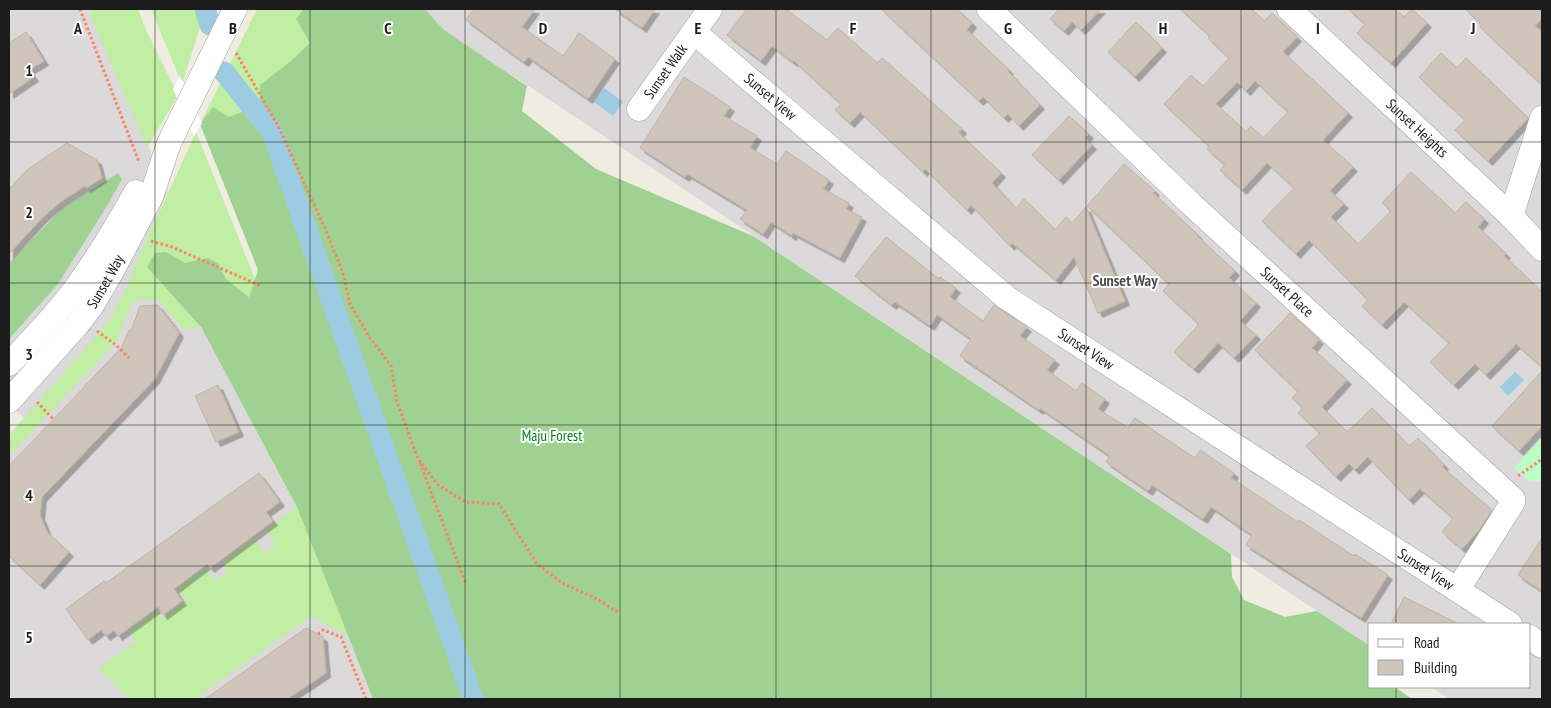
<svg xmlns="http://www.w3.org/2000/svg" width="1551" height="708" viewBox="0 0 1551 708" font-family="'PT Sans Narrow',sans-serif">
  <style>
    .residential { fill: #dbd9d9 }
    .grass { fill: #c0eea2 }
    .forest { fill: #9fd292 }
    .park { fill: #b9fec5 }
    .water { fill: #9dcbe1 }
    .pier { fill: #fff }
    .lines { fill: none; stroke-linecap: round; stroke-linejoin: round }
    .canal { stroke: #9dcbe1; stroke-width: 21 }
    .building { fill: #cfc5ba; stroke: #c2b3a2; fill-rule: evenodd; filter: url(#shadow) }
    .street-casing { stroke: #a3a3a3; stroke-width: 25 }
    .path { stroke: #ff8162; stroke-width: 3; stroke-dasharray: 2.5 2.5; stroke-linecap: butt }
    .street { stroke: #fff; stroke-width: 24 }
    .grid { fill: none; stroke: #1c1c1c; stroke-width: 1; stroke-opacity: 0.55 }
    .labels { text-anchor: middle; stroke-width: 4; stroke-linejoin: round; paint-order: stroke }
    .street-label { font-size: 15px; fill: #1c1c1c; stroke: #fff }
    .park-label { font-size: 15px; fill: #028319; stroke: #fff }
    .neighbourhood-label { font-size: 16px; font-weight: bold; fill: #4f4f4f; stroke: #fff }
    .grid-label { font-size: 16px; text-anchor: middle; font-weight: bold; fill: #1c1c1c; stroke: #fff; stroke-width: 4; stroke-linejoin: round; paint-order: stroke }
  </style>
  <defs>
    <filter id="shadow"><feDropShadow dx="4.5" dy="4.5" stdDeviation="0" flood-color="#0004"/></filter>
  </defs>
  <rect width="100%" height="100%" fill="#efece1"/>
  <g class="residential">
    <polygon points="9,9 88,9 168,192 140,255 147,267 201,327 297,507 373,699 9,699 9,435 24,418 9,404"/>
    <polygon points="425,9 1542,9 1542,699 1450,699 1431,687 1530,687 1530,624 1370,624 1370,646 444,30"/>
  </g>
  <g class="grass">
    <polygon points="88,9 138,9 146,30 178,95 147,148"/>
    <polygon points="151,9 202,9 204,15 182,84"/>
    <polygon points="257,9 303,9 296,19 311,43 291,61 260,105 229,117 200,124"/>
    <polygon points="196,132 255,279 249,297 226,279 218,263 208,258 185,264 166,252 147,267 201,327 183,329 159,300 133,300 116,342 9,456 9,435 99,333 114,312 125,291 140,255"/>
    <polygon points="297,507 348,636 312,616 194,699 130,699 98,669 136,641 129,631 157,610 163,618 186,601 177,589 206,569 216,581 227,573 222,564 254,539 265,553 276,545 267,530"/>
  </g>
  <g class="forest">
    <polygon points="303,9 425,9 444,30 527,86 522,111 596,169 753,236 1231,554 1232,577 1244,600 1285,617 1317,611 1370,646 1370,687 1395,687 1412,699 373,699 297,507 201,327 147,267 155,253 166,252 185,263 208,258 218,263 226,279 249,297 258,270 200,124 213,107 229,117 260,105 260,85 291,61 310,43 296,19"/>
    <polygon points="118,173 122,179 110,201 58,284 9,339 9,263 62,209"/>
  </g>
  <polygon class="park" points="1542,437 1542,482 1529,481 1514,468"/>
  <g class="water">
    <polygon points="604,88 623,102 613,116 594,102"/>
    <polygon points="1515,372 1524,380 1508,396 1500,387"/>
  </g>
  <polygon class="pier" points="180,76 202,123 194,136 173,89"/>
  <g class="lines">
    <g class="canal">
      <polyline points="205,9 210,25"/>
      <polyline points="224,72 272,132 473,699"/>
    </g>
  </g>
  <g class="building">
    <polygon points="474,9 535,9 522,27 563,56 579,33 615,59 588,99 528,57 524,62 466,20"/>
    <polygon points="615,9 655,9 642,28"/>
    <polygon points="747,9 786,9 827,40 838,28 877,63 882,58 962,129 959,133 1001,173 992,183 1016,208 1024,199 1055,230 1066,217 1072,223 1086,207 1125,301 1098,313 1074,257 1056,280 1012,243 1010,246 971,205 967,210 925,169 923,172 860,112 850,123 835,110 841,104 794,61 793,62 772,46 761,61 727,35"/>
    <polygon points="881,9 957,9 972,23 967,30 1009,70 1008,71 1040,105 1019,126 1008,114 1004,118 983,97 979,101"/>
    <polygon points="1057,9 1101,9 1081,30 1072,22 1064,31 1050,19 1058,10"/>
    <path d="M 1180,9 L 1252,9 L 1264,21 L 1272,13 L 1297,37 L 1283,52 L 1348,113 L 1323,140 L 1353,167 L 1330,191 L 1344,204 L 1331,217 L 1358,244 L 1391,211 L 1382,203 L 1411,172 L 1455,213 L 1466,202 L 1484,219 L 1478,227 L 1506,254 L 1504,256 L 1542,292 L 1542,367 L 1516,344 L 1486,375 L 1475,364 L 1454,385 L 1430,362 L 1449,343 L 1404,302 L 1382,325 L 1362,306 L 1368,300 L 1309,240 L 1296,254 L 1262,221 L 1294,188 L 1267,163 L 1242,190 L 1220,170 L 1225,165 L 1207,149 L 1209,146 L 1164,104 L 1191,75 L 1203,86 L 1229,58 L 1208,38 L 1210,36 ZM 1255,81 L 1288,112 L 1263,138 L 1251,126 L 1246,132 L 1216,104 L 1237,82 L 1246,91 Z"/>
    <polygon points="1348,9 1395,9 1404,17 1412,9 1427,23 1391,63 1357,33 1365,24"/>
    <polygon points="1465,9 1542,9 1542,18 1535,26 1542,32 1542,85 1480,27 1482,25"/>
    <polygon points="1136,22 1162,48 1135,77 1108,52"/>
    <polygon points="26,32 44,61 29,70 34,77 9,94 9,43"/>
    <polygon points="1441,53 1457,68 1466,58 1528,118 1488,161 1455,130 1465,120 1419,77"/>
    <polygon points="684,77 730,107 724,116 757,136 750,148 777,164 786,151 829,180 823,189 849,203 846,209 862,217 840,258 793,233 792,236 771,222 763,234 740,219 747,210 687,174 685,177 640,148"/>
    <polygon points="1069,116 1089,134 1085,138 1092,145 1059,180 1032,155"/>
    <polygon points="67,143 97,160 102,178 86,188 85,186 59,203 42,218 9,254 9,189 28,169"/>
    <polygon points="1124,164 1155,191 1153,193 1198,235 1197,236 1235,271 1229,278 1256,303 1240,321 1256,335 1234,358 1218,343 1194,369 1174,352 1199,324 1163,291 1169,284 1087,206"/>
    <polygon points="886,237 939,279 940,277 956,288 950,297 983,321 994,305 1027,327 1020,336 1055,360 1047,370 1076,391 1082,383 1105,399 1098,409 1128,428 1135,418 1195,458 1200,450 1234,473 1231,478 1298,522 1299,520 1354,556 1355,554 1388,575 1361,618 1246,545 1252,535 1211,507 1203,519 1152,485 1148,491 1106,462 1110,456 1040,408 1039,410 960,356 971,339 937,315 930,326 895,302 892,305 855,276"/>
    <polygon points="158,305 179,333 155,379 42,497 40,515 47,532 69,552 40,585 9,556 9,466 122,347 129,330 131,331 140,306"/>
    <polygon points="1290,313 1319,340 1312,348 1347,380 1322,407 1347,432 1372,408 1409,446 1418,438 1444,465 1442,467 1492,510 1479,530 1462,549 1442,532 1453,518 1420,489 1409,500 1368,457 1355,470 1349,464 1336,477 1306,446 1320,433 1298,413 1303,407 1292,398 1298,392 1255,350"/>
    <polygon points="1542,371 1542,426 1519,451 1492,426"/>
    <polygon points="218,385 239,432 216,442 195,396"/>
    <polygon points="259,473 280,502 266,512 273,521 210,568 207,564 174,589 182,601 163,615 158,607 118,636 114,630 106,636 101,630 88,640 66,609 104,581 106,583"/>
    <polygon points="1542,538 1542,591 1518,575"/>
    <polygon points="1404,597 1459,624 1391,624"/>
    <polygon points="306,628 323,637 326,673 287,699 205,699"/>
  </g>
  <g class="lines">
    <g class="street-casing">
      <g id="street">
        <path id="s1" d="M 989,9 L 1192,205 L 1513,499 L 1513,502 L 1458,589"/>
        <path id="s2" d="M 1289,9 L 1511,216 L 1542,249"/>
        <path id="s3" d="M 694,32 L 1007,298 L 1510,624"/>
        <path id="s4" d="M 639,109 L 710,9"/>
        <polyline points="1511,216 1542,118"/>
        <path d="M 9,364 C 31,341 53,318 73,292 C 96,261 117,226 136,192"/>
        <path id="s5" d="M 9,401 L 77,325 L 91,307 L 112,271 L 151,197 L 169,143 L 235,9"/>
        <polyline points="1530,637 1542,646"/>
      </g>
    </g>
    <g class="path">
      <polyline points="80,9 139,162"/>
      <polyline points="236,53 278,126 327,233 344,276 350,304 368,335 391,366 397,402 418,459 438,485 466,502 499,504 537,564 562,583 597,599 619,613"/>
      <polyline points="151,241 172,247 261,286"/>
      <polyline points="97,331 116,345 129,358"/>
      <polyline points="37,402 53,419"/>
      <polyline points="420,463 466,584"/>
      <polyline points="1518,476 1542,459"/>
      <polyline points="318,634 323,630 341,637 366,699"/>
    </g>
    <use href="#street" class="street"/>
  </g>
  <path class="grid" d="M 155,9 L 155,699M 310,9 L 310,699M 465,9 L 465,699M 620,9 L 620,699M 776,9 L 776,699M 931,9 L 931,699M 1086,9 L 1086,699M 1241,9 L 1241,699M 1396,9 L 1396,624M 9,142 L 1542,142M 9,283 L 1542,283M 9,425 L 1542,425M 9,566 L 1542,566M 1396,687 L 1396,699"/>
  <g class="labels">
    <g class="street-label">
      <text dy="5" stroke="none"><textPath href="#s4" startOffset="46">Sunset Walk</textPath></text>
      <text dy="5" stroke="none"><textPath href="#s3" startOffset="100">Sunset View</textPath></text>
      <text dy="5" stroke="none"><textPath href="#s2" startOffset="175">Sunset Heights</textPath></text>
      <text dy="5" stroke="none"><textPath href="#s5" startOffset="154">Sunset Way</textPath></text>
      <text dy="5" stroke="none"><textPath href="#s1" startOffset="411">Sunset Place</textPath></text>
      <text dy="5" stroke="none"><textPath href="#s3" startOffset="505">Sunset View</textPath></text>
      <text dy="5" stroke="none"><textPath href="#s3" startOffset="910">Sunset View</textPath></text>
    </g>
    <g class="park-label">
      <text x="552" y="441">Maju Forest</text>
    </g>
    <g class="neighbourhood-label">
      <text x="1125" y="286">Sunset Way</text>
    </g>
  </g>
  <g class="grid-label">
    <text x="78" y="34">A</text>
    <text x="233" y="34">B</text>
    <text x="388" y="34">C</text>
    <text x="543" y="34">D</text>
    <text x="698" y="34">E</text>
    <text x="853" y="34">F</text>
    <text x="1008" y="34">G</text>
    <text x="1163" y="34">H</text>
    <text x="1318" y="34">I</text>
    <text x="1473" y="34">J</text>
    <text x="29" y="76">1</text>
    <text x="29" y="218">2</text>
    <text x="29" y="360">3</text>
    <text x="29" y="501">4</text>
    <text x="29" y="643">5</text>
  </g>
  <rect width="1551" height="708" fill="none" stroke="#1c1c1c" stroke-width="20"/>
  <rect x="1368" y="623" width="162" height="65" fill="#ffffff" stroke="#a4a4a4"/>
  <rect x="1378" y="639" width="25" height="8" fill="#ffffff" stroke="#a4a4a4"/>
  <text x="1414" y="648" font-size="15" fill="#1c1c1c">Road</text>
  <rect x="1378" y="660" width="25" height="15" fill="#cfc5ba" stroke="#a4a4a4"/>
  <text x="1414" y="673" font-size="15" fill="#1c1c1c">Building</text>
</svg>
